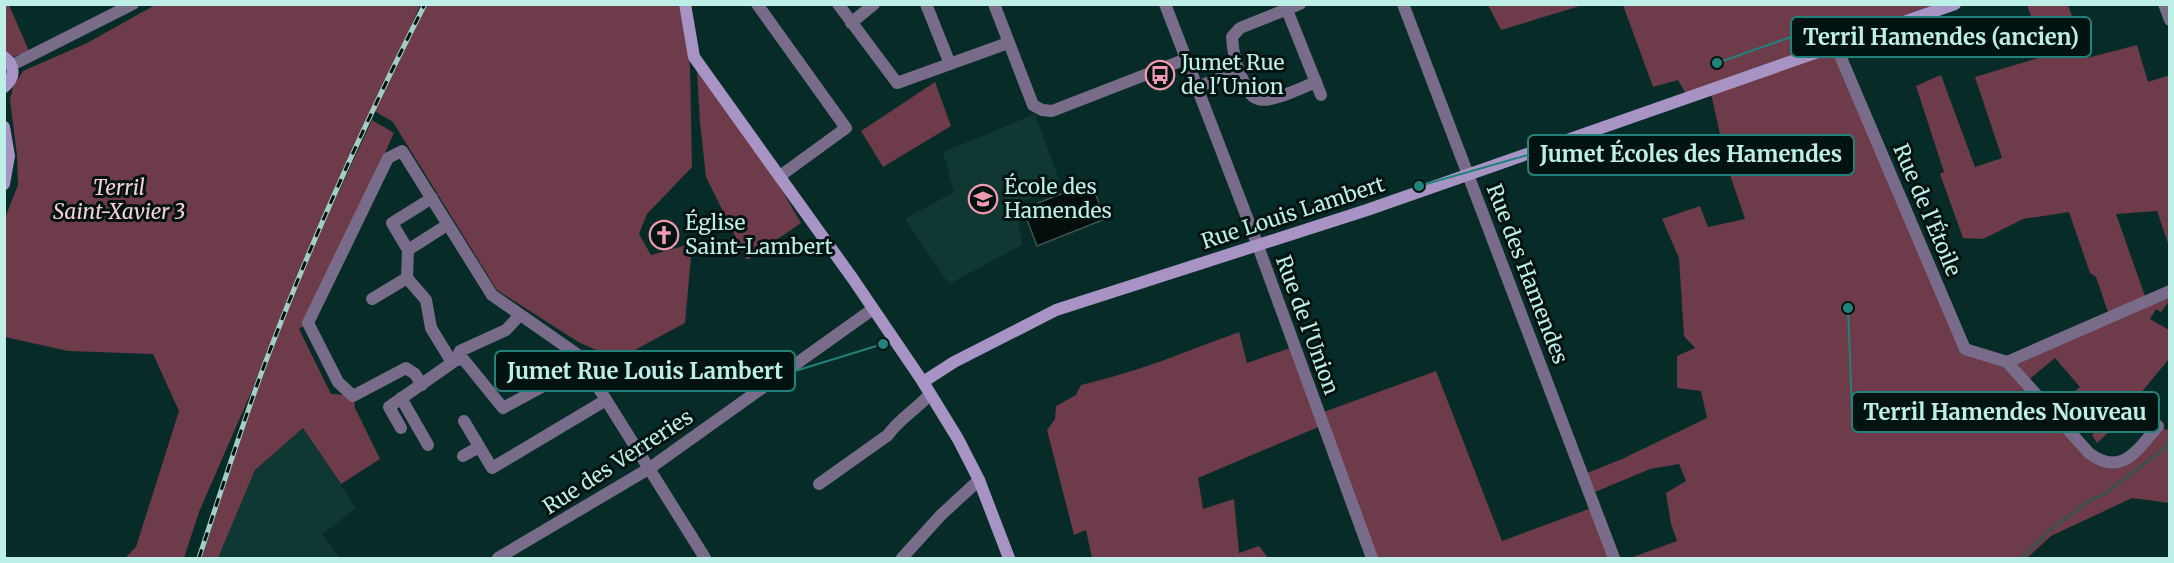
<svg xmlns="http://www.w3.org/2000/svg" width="2174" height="563" viewBox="0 0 2174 563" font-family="Merriweather,serif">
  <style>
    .built { fill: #0f3833 }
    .green { fill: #6d3b49 }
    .water { fill: #040f0d; stroke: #3c524e; stroke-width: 1.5 }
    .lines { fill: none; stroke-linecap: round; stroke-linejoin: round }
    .stream { stroke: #3c524e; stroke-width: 3 }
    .street { stroke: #786c8a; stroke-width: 12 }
    .secondary { stroke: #a794c4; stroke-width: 12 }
    .rail-casing { stroke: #9fcfc7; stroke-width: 5 }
    .rail { stroke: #001310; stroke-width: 3; stroke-dasharray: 9; stroke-linecap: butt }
    .labels { text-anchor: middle; stroke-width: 6; stroke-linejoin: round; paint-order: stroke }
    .poi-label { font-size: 21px; fill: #bdefe6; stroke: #001310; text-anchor: start }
    .park-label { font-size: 21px; font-style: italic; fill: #f9ced8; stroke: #001310 }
    .street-label { font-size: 21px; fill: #bdefe6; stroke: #001310 }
    .leader { fill: none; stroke: #20827a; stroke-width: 2 }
    .callout-dot { fill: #20827a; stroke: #001310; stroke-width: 2 }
    .callout { fill: #001310; stroke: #20827a; stroke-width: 2 }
    .callout-label { font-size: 22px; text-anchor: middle; font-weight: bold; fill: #bdefe6 }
  </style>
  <rect width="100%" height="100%" fill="#072c27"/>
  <g class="built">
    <polygon points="1035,114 1061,185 1016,204 1022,245 949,284 905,219 954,192 943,152"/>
    <polygon points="303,428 356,508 322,534 340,558 218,558 255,470"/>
  </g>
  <g class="green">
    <polygon points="4,5 9,5 29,51 12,57 5,51"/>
    <polygon points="155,5 420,5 410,29 422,5 679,5 690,65 692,167 647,214 639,234 651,255 687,245 691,256 685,323 618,359 580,343 497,290 393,122 374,111 335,200 372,120 394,133 308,323 299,329 331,394 345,395 354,400 355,408 380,459 341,484 303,428 255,470 218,558 202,558 242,429 276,335 199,512 184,558 125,558 136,547 179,411 153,354 68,351 5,337 5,218 18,185 17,155 10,100 13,87 23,71 87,43"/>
    <polygon points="1488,5 1583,5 1501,30"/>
    <polygon points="1623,5 1946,5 1825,46 1838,56 1966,342 1992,360 2007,362 2169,298 2169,301 2161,312 2156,309 2150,319 2169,330 2169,359 2134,401 2135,402 2112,432 2110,431 2097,443 2092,435 2108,419 2083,391 2074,398 2071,394 2080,387 2055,358 2026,382 2075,439 2114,464 2158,426 2167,430 2169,429 2169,503 2132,498 2051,536 2027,558 1630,558 1677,541 1671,524 1666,493 1686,481 1679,464 1650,469 1595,492 1587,473 1622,459 1707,418 1701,391 1677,388 1677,356 1695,348 1684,336 1679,258 1662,219 1700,206 1708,227 1745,219 1727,166 1710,89 1686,94 1678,80 1653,87"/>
    <polygon points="2027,5 2068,5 2087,58 2137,45 2148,82 2170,75 2169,246 2157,211 2116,214 2146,299 2109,315 2096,277 2090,273 2069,212 2023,219 1983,239 1963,238 1940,174 1944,172 1916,86 1941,75 1975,167 2002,158 1975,77 2045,56"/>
    <polygon points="697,71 776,180 801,223 747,260 706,177 700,122"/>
    <polygon points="935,82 951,126 883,167 861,131"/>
    <path d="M 1239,332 L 1247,363 L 1293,347 L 1323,425 L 1198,478 L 1203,509 L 1234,499 L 1239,553 L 1259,546 L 1268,558 L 1092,558 L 1086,530 L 1074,535 L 1047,430 L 1055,419 L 1056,406 L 1076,395 L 1081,385 C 1135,373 1187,351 1239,332 Z"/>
    <polygon points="1436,371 1502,541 1594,507 1614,558 1372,558 1321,413"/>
  </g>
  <polygon class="water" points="1091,182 1105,219 1037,246 1023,209"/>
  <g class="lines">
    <polyline class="stream" points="2021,558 2051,529 2089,501 2106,493 2164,449 2170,440"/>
    <g class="street">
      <polyline points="757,4 846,128 780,176"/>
      <polyline points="838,4 897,83 1008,43"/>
      <polyline points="926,4 950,64"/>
      <polyline points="994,4 1033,105 1042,110 1052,111 1186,59"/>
      <polyline points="1165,4 1258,246 1372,558"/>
      <path d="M 1300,4 L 1240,28 L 1232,37 C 1233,53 1236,68 1244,82 C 1247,89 1250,97 1258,99 C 1270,104 1303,87 1316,82"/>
      <polyline points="1403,4 1614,558"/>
      <polyline points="2164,4 2170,20"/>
      <polyline points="1287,10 1321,95"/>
      <polyline points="851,23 874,4"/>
      <polyline points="1836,46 1965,349 2007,362 2170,291"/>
      <polyline points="12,65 133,4"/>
      <polyline points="1197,87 1238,71"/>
      <polyline points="447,225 408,250 407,278 426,300 431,328 450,359 464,360 503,408 584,364"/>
      <polyline points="408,250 392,223 432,198"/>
      <polyline points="372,299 407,278"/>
      <path d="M 2007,362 L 2089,453 C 2122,478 2138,449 2158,426"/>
      <polyline points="422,385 415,374 406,368 353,396 338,382 308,323 388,158 402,151 492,295 578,355 705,558"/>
      <polyline points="401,398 428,445"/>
      <polyline points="464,421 492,468 606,400"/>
      <polyline points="401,428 389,407 456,360 460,351 506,330 520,315"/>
      <polyline points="463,456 479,447"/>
      <path d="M 819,484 L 888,435 C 899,419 917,409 930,394"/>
      <polyline points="498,558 650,468 873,309"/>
      <polyline points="902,558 941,515 979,480"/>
    </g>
    <g class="secondary">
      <polyline points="685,4 694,57 853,279 923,382 958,439 979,480 1009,558"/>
      <path d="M 4,57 C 16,66 15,78 4,87"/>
      <polyline points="4,127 9,156 4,184"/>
      <polyline points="923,382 954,362 1056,310 1367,210 1955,4"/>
    </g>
    <g class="rail-casing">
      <path id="rail" d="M 199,558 C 219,497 239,435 261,374 C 308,248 364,124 425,4"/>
    </g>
    <use href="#rail" class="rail"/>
  </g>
  <defs>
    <g id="bus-ring" transform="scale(1.5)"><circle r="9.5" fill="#001310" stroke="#f19ab1" stroke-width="1.5"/><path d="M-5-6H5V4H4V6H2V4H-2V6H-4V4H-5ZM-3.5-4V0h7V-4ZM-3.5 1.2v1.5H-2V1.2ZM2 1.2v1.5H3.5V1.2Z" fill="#f19ab1"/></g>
    <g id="school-ring" transform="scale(1.5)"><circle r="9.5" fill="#001310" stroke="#f19ab1" stroke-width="1.5"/><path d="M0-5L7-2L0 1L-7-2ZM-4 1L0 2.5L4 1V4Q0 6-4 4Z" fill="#f19ab1"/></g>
    <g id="church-ring" transform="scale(1.5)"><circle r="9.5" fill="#001310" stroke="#f19ab1" stroke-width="1.5"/><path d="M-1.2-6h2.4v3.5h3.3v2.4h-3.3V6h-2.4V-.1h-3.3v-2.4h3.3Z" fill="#f19ab1"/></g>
  </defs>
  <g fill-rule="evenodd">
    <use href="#bus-ring" x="1160" y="75"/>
    <use href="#school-ring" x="983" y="199"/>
    <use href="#church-ring" x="664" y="235"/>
  </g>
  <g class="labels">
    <g class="poi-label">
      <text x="1181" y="70">Jumet Rue<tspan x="1181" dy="24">de l'Union</tspan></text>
      <text x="1004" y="194">École des<tspan x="1004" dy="24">Hamendes</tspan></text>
      <text x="685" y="230">Église<tspan x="685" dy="24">Saint-Lambert</tspan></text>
    </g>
    <g class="park-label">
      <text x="119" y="195">Terril<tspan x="119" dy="24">Saint-Xavier 3</tspan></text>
    </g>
    <g class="street-label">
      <text transform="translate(1927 210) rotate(67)" y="7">Rue de l'Étoile</text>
      <text transform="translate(1293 213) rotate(-18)" y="7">Rue Louis Lambert</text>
      <text transform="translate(1527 274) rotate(69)" y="7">Rue des Hamendes</text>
      <text transform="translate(1307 325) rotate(70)" y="7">Rue de l'Union</text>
      <text transform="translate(618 462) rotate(-33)" y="7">Rue des Verreries</text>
    </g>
  </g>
  <path class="leader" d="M1717 63L1791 37M1419 186L1528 155M883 344L795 371M1848 308L1852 412"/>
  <g class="callout-dot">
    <circle cx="1717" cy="63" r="6"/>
    <circle cx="1419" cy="186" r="6"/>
    <circle cx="883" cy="344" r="6"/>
    <circle cx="1848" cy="308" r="6"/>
  </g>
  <g class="callout">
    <rect x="1791" y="17" width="300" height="40" rx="6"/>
    <rect x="1528" y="135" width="326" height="40" rx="6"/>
    <rect x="495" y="351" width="300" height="40" rx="6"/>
    <rect x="1852" y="392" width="307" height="40" rx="6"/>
  </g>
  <g class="callout-label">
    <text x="1941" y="45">Terril Hamendes (ancien)</text>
    <text x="1691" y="162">Jumet Écoles des Hamendes</text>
    <text x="645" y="379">Jumet Rue Louis Lambert</text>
    <text x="2005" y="420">Terril Hamendes Nouveau</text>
  </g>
  <rect width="2174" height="563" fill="none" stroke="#bdefe6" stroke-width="12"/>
</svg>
